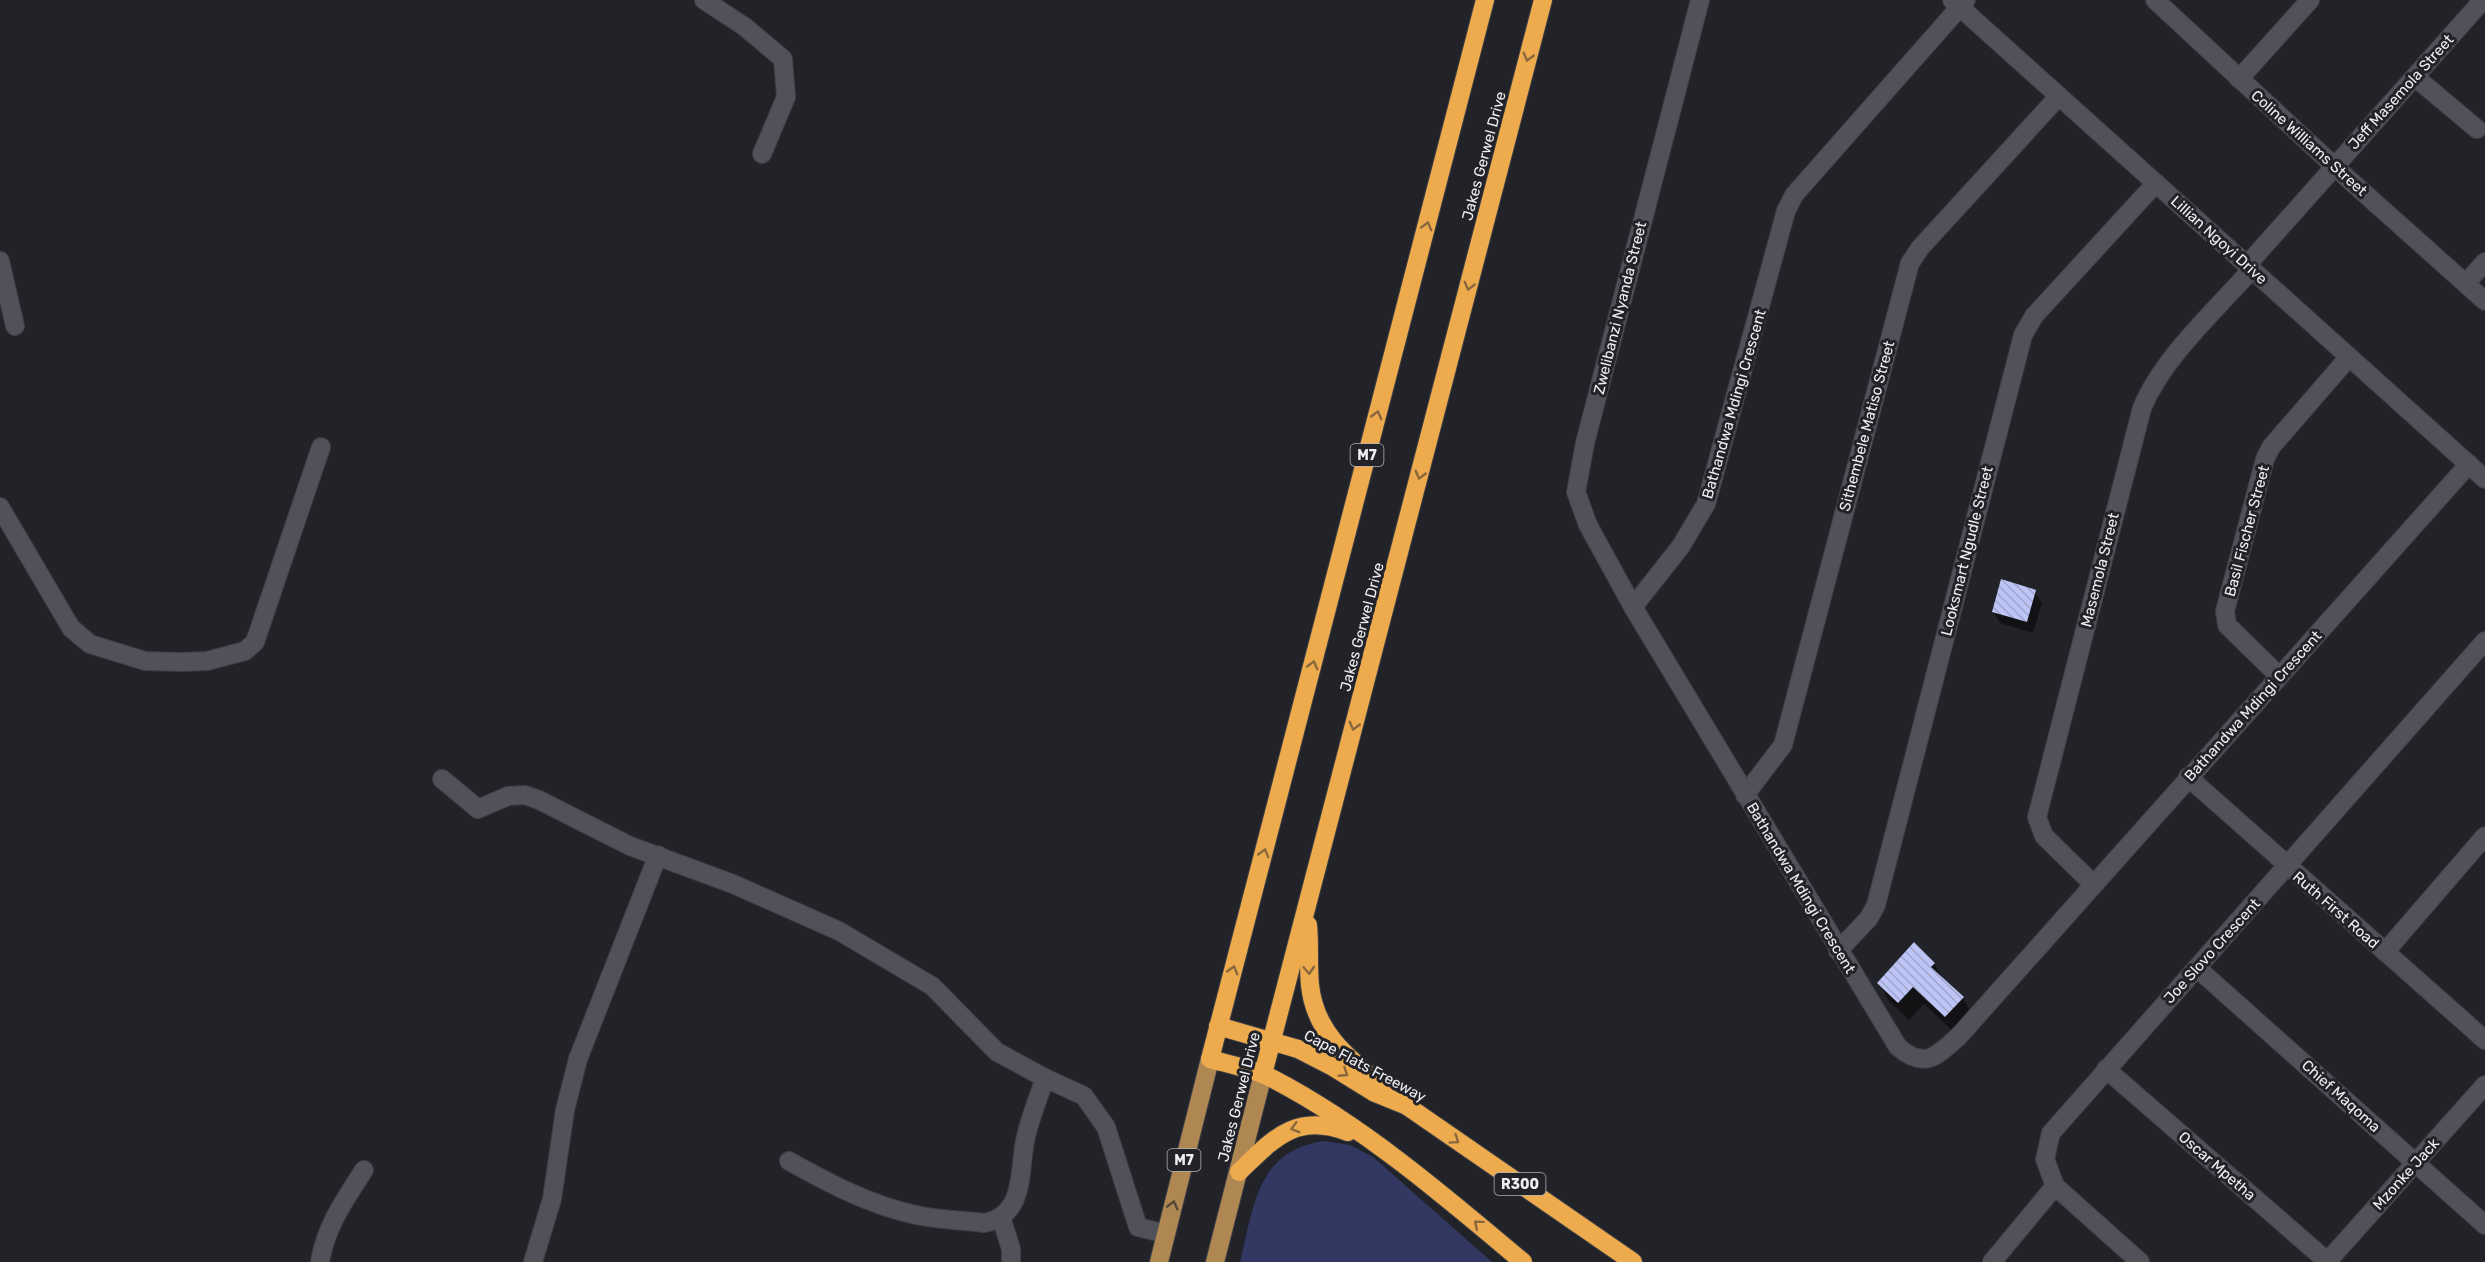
<svg xmlns="http://www.w3.org/2000/svg" width="2485" height="1262" viewBox="0 0 2485 1262" font-family="Rubik,sans-serif">
  <style>
    .grass { fill: #333862 }
    .shadow { fill: #0007 }
    .building { fill: url(#building-back-hatch) }
    .lines { fill: none; stroke-linecap: round; stroke-linejoin: round }
    .minor-casing { stroke: #3e3f44; stroke-width: 20 }
    .major-casing { stroke: #3e3f44; stroke-width: 20 }
    .highway-casing { stroke: #3e3f44; stroke-width: 20 }
    .minor { stroke: #515259; stroke-width: 18 }
    .major { stroke: #af8752; stroke-width: 18 }
    .highway { stroke: #eeab4e; stroke-width: 18 }
    .oneway { stroke: #88673c }
    .oneway2 { stroke: #534637 }
    .labels { text-anchor: middle; stroke-width: 6; stroke-linejoin: round; paint-order: stroke }
    .shield { fill: #222329; stroke: #b1b2b6; stroke-width: 1.5 }
    .shield-label { font-size: 14px; font-weight: bold; fill: #eeeff3 }
    .street-label { font-size: 15px; fill: #eeeff3; stroke: #222329 }
  </style>
  <defs>
    <pattern id="building-back-hatch" width="6" height="6" patternUnits="userSpaceOnUse" patternTransform="scale(1.5)"><rect width="6" height="6" fill="#bdc5f6"/><path d="M-1 5l2 2M0 0l6 6M5-1l2 2" fill="none" stroke="#a0a6cb"/></pattern>
  </defs>
  <rect width="100%" height="100%" fill="#222329"/>
  <path class="grass" d="M 1324,1141 L 1350,1145 L 1373,1157 L 1492,1262 L 1240,1262 C 1254,1207 1256,1151 1324,1141 Z"/>
  <g class="shadow">
    <polygon points="2035,592 2042,603 2033,633 2000,623 1993,611"/>
    <polygon points="1934,964 1944,980 1963,998 1973,1016 1956,1034 1924,1004 1909,1020 1889,1001 1879,983"/>
  </g>
  <g class="building">
    <polygon points="2001,579 2036,590 2027,622 1992,612"/>
    <polygon points="1914,942 1935,963 1931,967 1964,997 1945,1017 1913,987 1898,1003 1877,983"/>
  </g>
  <g class="lines">
    <g class="minor-casing">
      <g id="minor">
        <polyline points="704,0 745,27 783,59 786,97 762,154"/>
        <path d="M 1700,0 L 1585,443 L 1576,492 L 1588,525 L 1633,607 L 1898,1047 C 1925,1070 1937,1056 1959,1036 L 2469,464"/>
        <polyline points="1952,0 2485,479"/>
        <polyline points="2155,0 2335,167 2485,301"/>
        <polyline points="2415,77 2477,129"/>
        <polyline points="2239,79 2310,0"/>
        <polyline points="0,261 15,326"/>
        <polyline points="2247,265 2483,0"/>
        <polyline points="2466,283 2485,262"/>
        <polyline points="0,507 71,628 90,644 145,661 182,662 207,661 245,651 255,642 321,447"/>
        <polyline points="1633,607 1681,546 1706,504 1786,211 1794,195 1966,0"/>
        <polyline points="2279,676 2227,625 2225,611 2265,459 2271,447 2349,357"/>
        <polyline points="2188,777 2485,1040"/>
        <polyline points="442,779 478,809 508,796 525,795 539,800 630,846 733,884 839,931 932,986 997,1052 1045,1078 1084,1096 1106,1127 1138,1227 1166,1234"/>
        <polyline points="1745,795 1783,745 1910,263 1920,248 2059,96"/>
        <path d="M 2093,884 L 2044,836 L 2037,817 L 2142,408 C 2163,357 2215,311 2252,269"/>
        <polyline points="1838,951 1869,918 1876,905 2023,335 2034,316 2156,183"/>
        <polyline points="2385,952 2485,836"/>
        <polyline points="2197,968 2485,1225"/>
        <polyline points="2106,1069 2328,1262"/>
        <path d="M 789,1161 C 830,1184 870,1205 916,1215 C 938,1220 963,1220 985,1223 C 1025,1215 1019,1172 1025,1141 C 1029,1120 1038,1099 1045,1078"/>
        <polyline points="1001,1217 1011,1249 1011,1262"/>
        <path d="M 320,1262 C 326,1226 344,1201 364,1170"/>
        <polyline points="533,1262 552,1199 565,1110 578,1059 658,855"/>
        <polyline points="1992,1262 2055,1186"/>
        <polyline points="2140,1262 2055,1186 2045,1159 2051,1133 2485,641"/>
        <polyline points="2327,1262 2485,1085"/>
      </g>
    </g>
    <g class="major-casing">
      <g id="major">
        <polyline points="1159,1262 1210,1059"/>
        <polyline points="1215,1262 1263,1074"/>
      </g>
    </g>
    <g class="highway-casing">
      <g id="highway">
        <path d="M 1485,0 L 1210,1059 C 1231,1065 1255,1069 1275,1080 C 1363,1126 1447,1198 1523,1262"/>
        <path d="M 1308,925 C 1310,945 1308,965 1310,985 C 1315,1035 1351,1060 1387,1089"/>
        <polyline points="1218,1026 1298,1049 1333,1067 1375,1093 1407,1106 1633,1262"/>
        <polyline points="1263,1074 1543,0"/>
        <path d="M 1239,1172 C 1273,1139 1296,1112 1348,1132"/>
      </g>
    </g>
    <use href="#minor" class="minor"/>
    <use href="#major" class="major"/>
    <use href="#highway" class="highway"/>
  </g>
  <defs><path id="oneway-chevron" d="M-2-3.5L2.5 0L-2 3.5" fill="none" stroke-width="1.6" stroke-linecap="round" stroke-linejoin="round" transform="scale(1.5)"/></defs>
  <g class="oneway">
    <use href="#oneway-chevron" transform="translate(1528 57) rotate(105)"/>
    <use href="#oneway-chevron" transform="translate(1427 226) rotate(-75)"/>
    <use href="#oneway-chevron" transform="translate(1469 286) rotate(105)"/>
    <use href="#oneway-chevron" transform="translate(1377 415) rotate(-75)"/>
    <use href="#oneway-chevron" transform="translate(1420 475) rotate(105)"/>
    <use href="#oneway-chevron" transform="translate(1313 665) rotate(-75)"/>
    <use href="#oneway-chevron" transform="translate(1354 726) rotate(105)"/>
    <use href="#oneway-chevron" transform="translate(1264 853) rotate(-75)"/>
    <use href="#oneway-chevron" transform="translate(1233 970) rotate(-75)"/>
    <use href="#oneway-chevron" transform="translate(1309 970) rotate(87)"/>
    <use href="#oneway-chevron" transform="translate(1344 1073) rotate(33)"/>
    <use href="#oneway-chevron" transform="translate(1295 1128) rotate(164)"/>
    <use href="#oneway-chevron" transform="translate(1455 1140) rotate(35)"/>
    <use href="#oneway-chevron" transform="translate(1478 1224) rotate(-140)"/>
  </g>
  <use class="oneway2" href="#oneway-chevron" transform="translate(1173 1205) rotate(-76)"/>
  <g class="labels">
    <g class="shield">
      <rect x="1350.5" y="444" width="33" height="22" rx="4.5"/>
      <rect x="1167.5" y="1149" width="33" height="22" rx="4.5"/>
      <rect x="1494.5" y="1173" width="51" height="22" rx="4.5"/>
    </g>
    <g class="shield-label">
      <text x="1367" y="460">M7</text>
      <text x="1184" y="1165">M7</text>
      <text x="1520" y="1189">R300</text>
    </g>
    <g class="street-label">
      <text transform="translate(2401 92) rotate(-48)" y="5">Jeff Masemola Street</text>
      <text transform="translate(2309 143) rotate(42)" y="5">Coline Williams Street</text>
      <text transform="translate(1484 156) rotate(-75)" y="5">Jakes Gerwel Drive</text>
      <text transform="translate(2219 240) rotate(42)" y="5">Lillian Ngoyi Drive</text>
      <text transform="translate(1620 308) rotate(-76)" y="5">Zwelibanzi Nyanda Street</text>
      <text transform="translate(1734 404) rotate(-74)" y="5">Bathandwa Mdingi Crescent</text>
      <text transform="translate(1867 426) rotate(-75)" y="5">Sithembele Matiso Street</text>
      <text transform="translate(2247 531) rotate(-75)" y="5">Basil Fischer Street</text>
      <text transform="translate(1967 551) rotate(-76)" y="5">Looksmart Ngudle Street</text>
      <text transform="translate(2100 570) rotate(-76)" y="5">Masemola Street</text>
      <text transform="translate(1362 627) rotate(-75)" y="5">Jakes Gerwel Drive</text>
      <text transform="translate(2253 706) rotate(-48)" y="5">Bathandwa Mdingi Crescent</text>
      <text transform="translate(1801 888) rotate(59)" y="5">Bathandwa Mdingi Crescent</text>
      <text transform="translate(2336 910) rotate(41)" y="5">Ruth First Road</text>
      <text transform="translate(2212 951) rotate(-48)" y="5">Joe Slovo Crescent</text>
      <text transform="translate(1365 1066) rotate(28)" y="5">Cape Flats Freeway</text>
      <text transform="translate(2341 1096) rotate(42)" y="5">Chief Maqoma</text>
      <text transform="translate(1239 1097) rotate(-76)" y="5">Jakes Gerwel Drive</text>
      <text transform="translate(2217 1166) rotate(41)" y="5">Oscar Mpetha</text>
      <text transform="translate(2406 1174) rotate(-48)" y="5">Mzonke Jack</text>
    </g>
  </g>
</svg>
